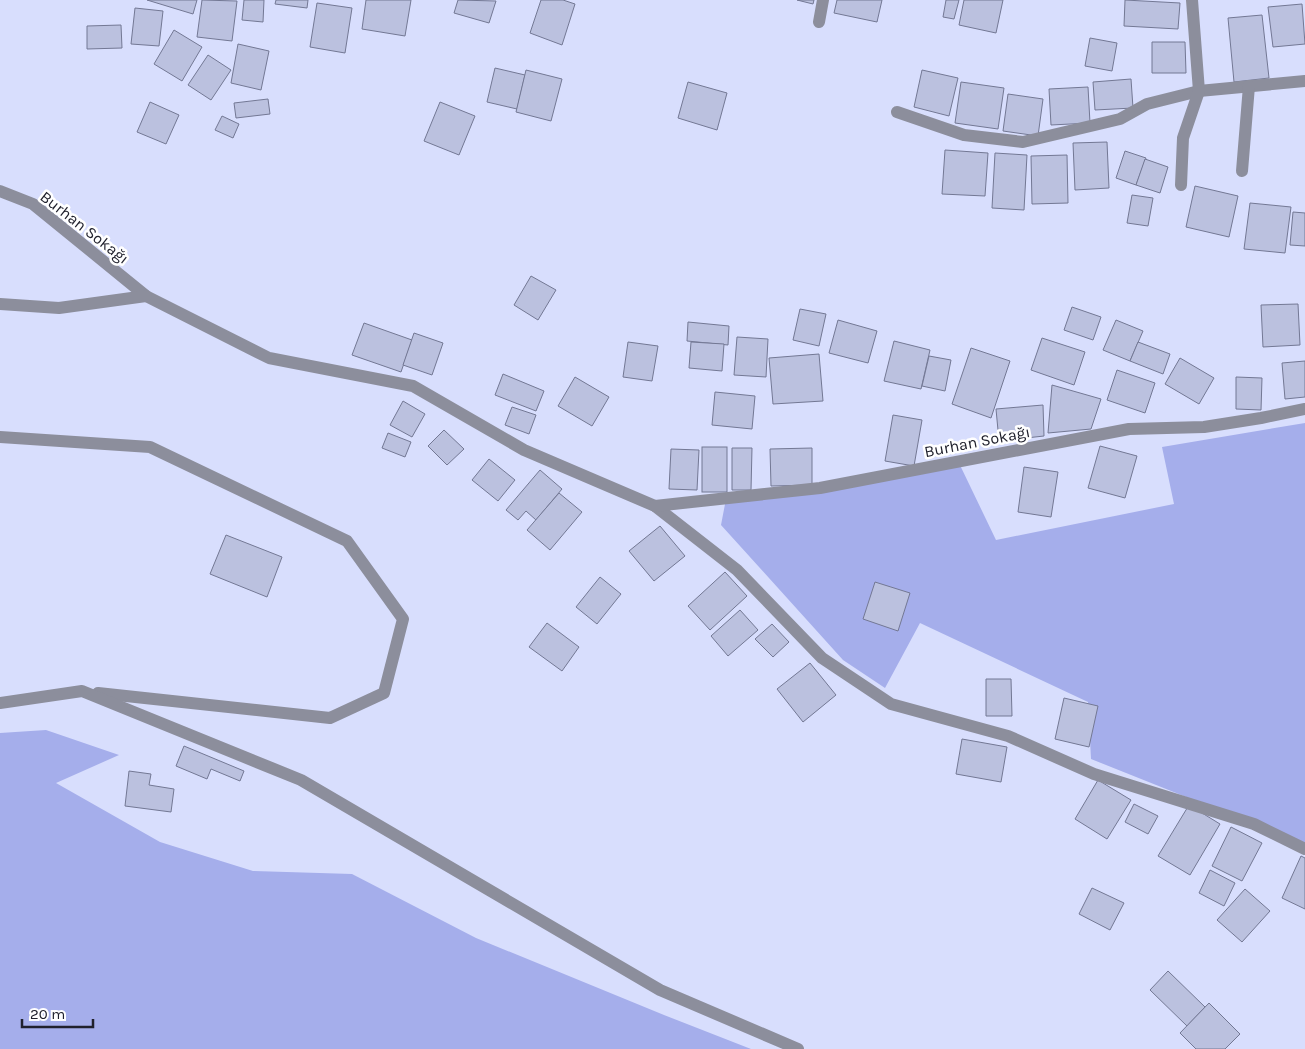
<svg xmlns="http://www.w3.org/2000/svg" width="1305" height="1049" viewBox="0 0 1305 1049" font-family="Karla,sans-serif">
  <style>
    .green { fill: #a5aeeb }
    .building { fill: #bbc1df; stroke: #737894 }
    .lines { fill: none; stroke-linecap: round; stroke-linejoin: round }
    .minor { stroke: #8c8e9c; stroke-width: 12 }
    .labels { text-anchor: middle; stroke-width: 5; stroke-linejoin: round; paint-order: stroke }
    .street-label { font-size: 16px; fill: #20212d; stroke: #fff }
  </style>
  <rect width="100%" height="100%" fill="#d8defd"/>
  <g class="green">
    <polygon points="1305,423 1305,847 1294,840 1091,759 1088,702 920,623 885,688 843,660 721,525 726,499 958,461 996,540 1174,504 1162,447"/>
    <polygon points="46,730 119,755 56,783 160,842 253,871 352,874 476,938 664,1015 751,1049 0,1049 0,733"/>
  </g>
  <g class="building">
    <polygon points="147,0 197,0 193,14"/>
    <polygon points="202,0 237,1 232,41 197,37"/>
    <polygon points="244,0 264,0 263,22 242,20"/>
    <polygon points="276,0 308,0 307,8 275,4"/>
    <polygon points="366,0 411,0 405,36 362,29"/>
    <polygon points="458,0 496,1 489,23 454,13"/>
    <polygon points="541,0 563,0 575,4 562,45 530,33"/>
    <polygon points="797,0 814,0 813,4"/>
    <polygon points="837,0 882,0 877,22 834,13"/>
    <polygon points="946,0 959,0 954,19 943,17"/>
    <polygon points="964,0 1003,0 996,33 959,25"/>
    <polygon points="1125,0 1180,3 1178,29 1124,26"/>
    <polygon points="317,3 352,8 345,53 310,47"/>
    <polygon points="1302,4 1305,44 1273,47 1268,7"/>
    <polygon points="135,8 163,11 159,46 131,44"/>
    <polygon points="1262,15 1269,78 1234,82 1228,18"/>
    <polygon points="121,25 122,48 87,49 87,26"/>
    <polygon points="174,30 202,47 182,81 154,64"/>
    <polygon points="1090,38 1117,43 1112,71 1085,66"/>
    <polygon points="1152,42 1185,42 1186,73 1152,73"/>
    <polygon points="238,44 269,51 261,90 231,83"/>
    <polygon points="208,55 231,70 211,100 188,85"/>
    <polygon points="495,68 525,75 517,109 487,102"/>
    <polygon points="526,70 562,79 551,121 516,112"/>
    <polygon points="922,70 958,78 949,116 914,107"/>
    <polygon points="1131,79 1133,108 1095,110 1093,82"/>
    <polygon points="688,82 727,93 717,130 678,118"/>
    <polygon points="961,82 1004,88 998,129 955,123"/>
    <polygon points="1088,87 1090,123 1051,125 1049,89"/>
    <polygon points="1008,94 1043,99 1038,136 1003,131"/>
    <polygon points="268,99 270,114 236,118 234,103"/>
    <polygon points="150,102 179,115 166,144 137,132"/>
    <polygon points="440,102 475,116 459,155 424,141"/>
    <polygon points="222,116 239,124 233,138 215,130"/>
    <polygon points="1107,142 1109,188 1075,190 1073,143"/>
    <polygon points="945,150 988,153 985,196 942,194"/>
    <polygon points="1125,151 1146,158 1136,185 1116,178"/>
    <polygon points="995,153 1027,155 1024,210 992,208"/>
    <polygon points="1067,155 1068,203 1032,204 1031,156"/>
    <polygon points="1145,159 1168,167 1160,193 1136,185"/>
    <polygon points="1195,186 1238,196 1229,237 1186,227"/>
    <polygon points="1132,195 1153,198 1148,226 1127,223"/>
    <polygon points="1250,203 1291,207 1285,253 1244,249"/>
    <polygon points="1293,212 1305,213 1305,246 1290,245"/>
    <polygon points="531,276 556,290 538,320 514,305"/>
    <polygon points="1298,304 1300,345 1263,347 1261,305"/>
    <polygon points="1072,307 1101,317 1093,340 1064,330"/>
    <polygon points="800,309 826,314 819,346 793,340"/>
    <polygon points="838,320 877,331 868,363 829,353"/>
    <polygon points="1116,320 1143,331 1130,361 1103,350"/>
    <polygon points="688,322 729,326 728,345 687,341"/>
    <polygon points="364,323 412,340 401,372 352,355"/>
    <polygon points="414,333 443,343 432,375 403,365"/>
    <polygon points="737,337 768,339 766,377 734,375"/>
    <polygon points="1042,338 1085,352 1074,385 1031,370"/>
    <polygon points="894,341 930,350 921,389 884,381"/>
    <polygon points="628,342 658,346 652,381 623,377"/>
    <polygon points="691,342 724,344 722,371 689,368"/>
    <polygon points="1138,342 1170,354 1163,374 1130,361"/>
    <polygon points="971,348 1010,361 991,418 952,404"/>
    <polygon points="819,354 823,401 773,404 769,358"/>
    <polygon points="929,356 951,360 945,391 922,386"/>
    <polygon points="1180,358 1214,378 1199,404 1165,384"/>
    <polygon points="1305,361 1305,397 1285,399 1282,363"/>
    <polygon points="1117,370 1155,383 1145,413 1107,400"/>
    <polygon points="503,374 544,391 536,411 495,395"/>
    <polygon points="575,377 609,397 592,426 558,406"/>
    <polygon points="1236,377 1262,378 1261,410 1236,409"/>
    <polygon points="1052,385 1101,399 1091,429 1048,433"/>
    <polygon points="715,392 755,396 752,429 712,425"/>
    <polygon points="403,401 425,414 412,437 390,425"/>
    <polygon points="1043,405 1044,436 999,441 996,409"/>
    <polygon points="512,407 536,415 529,434 505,425"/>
    <polygon points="893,415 922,420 914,466 885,461"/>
    <polygon points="444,430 464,449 447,465 428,446"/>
    <polygon points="388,433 411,442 405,457 382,448"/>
    <polygon points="1100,446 1137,456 1125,498 1088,488"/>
    <rect x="702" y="447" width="25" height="45"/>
    <polygon points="732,448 752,448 751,490 732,490"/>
    <polygon points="812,448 812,485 771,486 770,449"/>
    <polygon points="671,449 699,450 697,490 669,489"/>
    <polygon points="489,459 515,480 498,501 472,480"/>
    <polygon points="1024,467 1058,472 1051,517 1018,512"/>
    <polygon points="540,470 562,489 536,520 526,511 518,520 506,510"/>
    <polygon points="559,493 582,512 550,550 527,530"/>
    <polygon points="660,526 685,556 654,581 629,551"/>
    <polygon points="226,535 282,557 267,597 210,574"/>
    <polygon points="725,572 747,596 710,630 688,606"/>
    <polygon points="600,577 621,594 597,624 576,607"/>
    <polygon points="875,582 910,593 898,631 863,619"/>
    <polygon points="740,610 758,630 728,656 711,636"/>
    <polygon points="547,623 579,647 562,671 529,647"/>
    <polygon points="772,624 789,642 773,657 755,639"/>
    <polygon points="810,663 836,695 803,722 777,689"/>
    <polygon points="986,679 1011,679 1012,716 986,716"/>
    <polygon points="1064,698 1098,706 1089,747 1055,739"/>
    <polygon points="962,739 1007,747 1001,782 956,774"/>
    <polygon points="184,746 244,771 240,781 211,769 207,779 176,766"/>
    <polygon points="129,771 151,774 149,785 174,789 171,812 125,806"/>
    <polygon points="1098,780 1131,800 1107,839 1075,819"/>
    <polygon points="1134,804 1158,816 1148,834 1125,822"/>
    <polygon points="1189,805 1220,824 1190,875 1158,856"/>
    <polygon points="1231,827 1262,843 1242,881 1212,866"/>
    <polygon points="1301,856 1305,858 1305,909 1282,898"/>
    <polygon points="1210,870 1235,883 1224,906 1199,893"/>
    <polygon points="1092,888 1124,903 1110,930 1079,914"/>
    <polygon points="1245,889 1270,911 1242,942 1217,920"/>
    <polygon points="1168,971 1205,1007 1187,1026 1150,990"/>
    <polygon points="1209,1003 1240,1034 1225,1049 1196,1049 1180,1033"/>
  </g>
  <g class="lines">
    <g class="minor">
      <polyline points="819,22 823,0"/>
      <polyline points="897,112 964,135 1023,142 1120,119 1147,104 1199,91 1305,81"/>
      <polyline points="1242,171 1249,86"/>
      <polyline points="1181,185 1183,138 1199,91 1192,0"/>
      <polyline points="0,191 33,204 146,296 269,358 413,386 524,450 655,506 737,570 822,658 891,704 1008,736 1094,774 1254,824 1305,849"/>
      <polyline points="0,304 59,308 146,296"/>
      <polyline points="0,437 150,447 347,541 403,619 384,693 330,718 98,693"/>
      <polyline points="655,506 820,488 1129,429 1204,427 1261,418 1305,409"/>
      <polyline points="0,703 82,691 301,780 660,990 798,1049"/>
    </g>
  </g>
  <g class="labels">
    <g class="street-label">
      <text transform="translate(85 227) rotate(38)" y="6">Burhan Sokağı</text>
      <text transform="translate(977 441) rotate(-11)" y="6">Burhan Sokağı</text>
    </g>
  </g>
  <path d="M22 1019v8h71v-8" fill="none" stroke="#20212d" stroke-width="2.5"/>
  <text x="30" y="1019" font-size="15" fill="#20212d" stroke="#ffffff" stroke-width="4" paint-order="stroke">20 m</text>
</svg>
